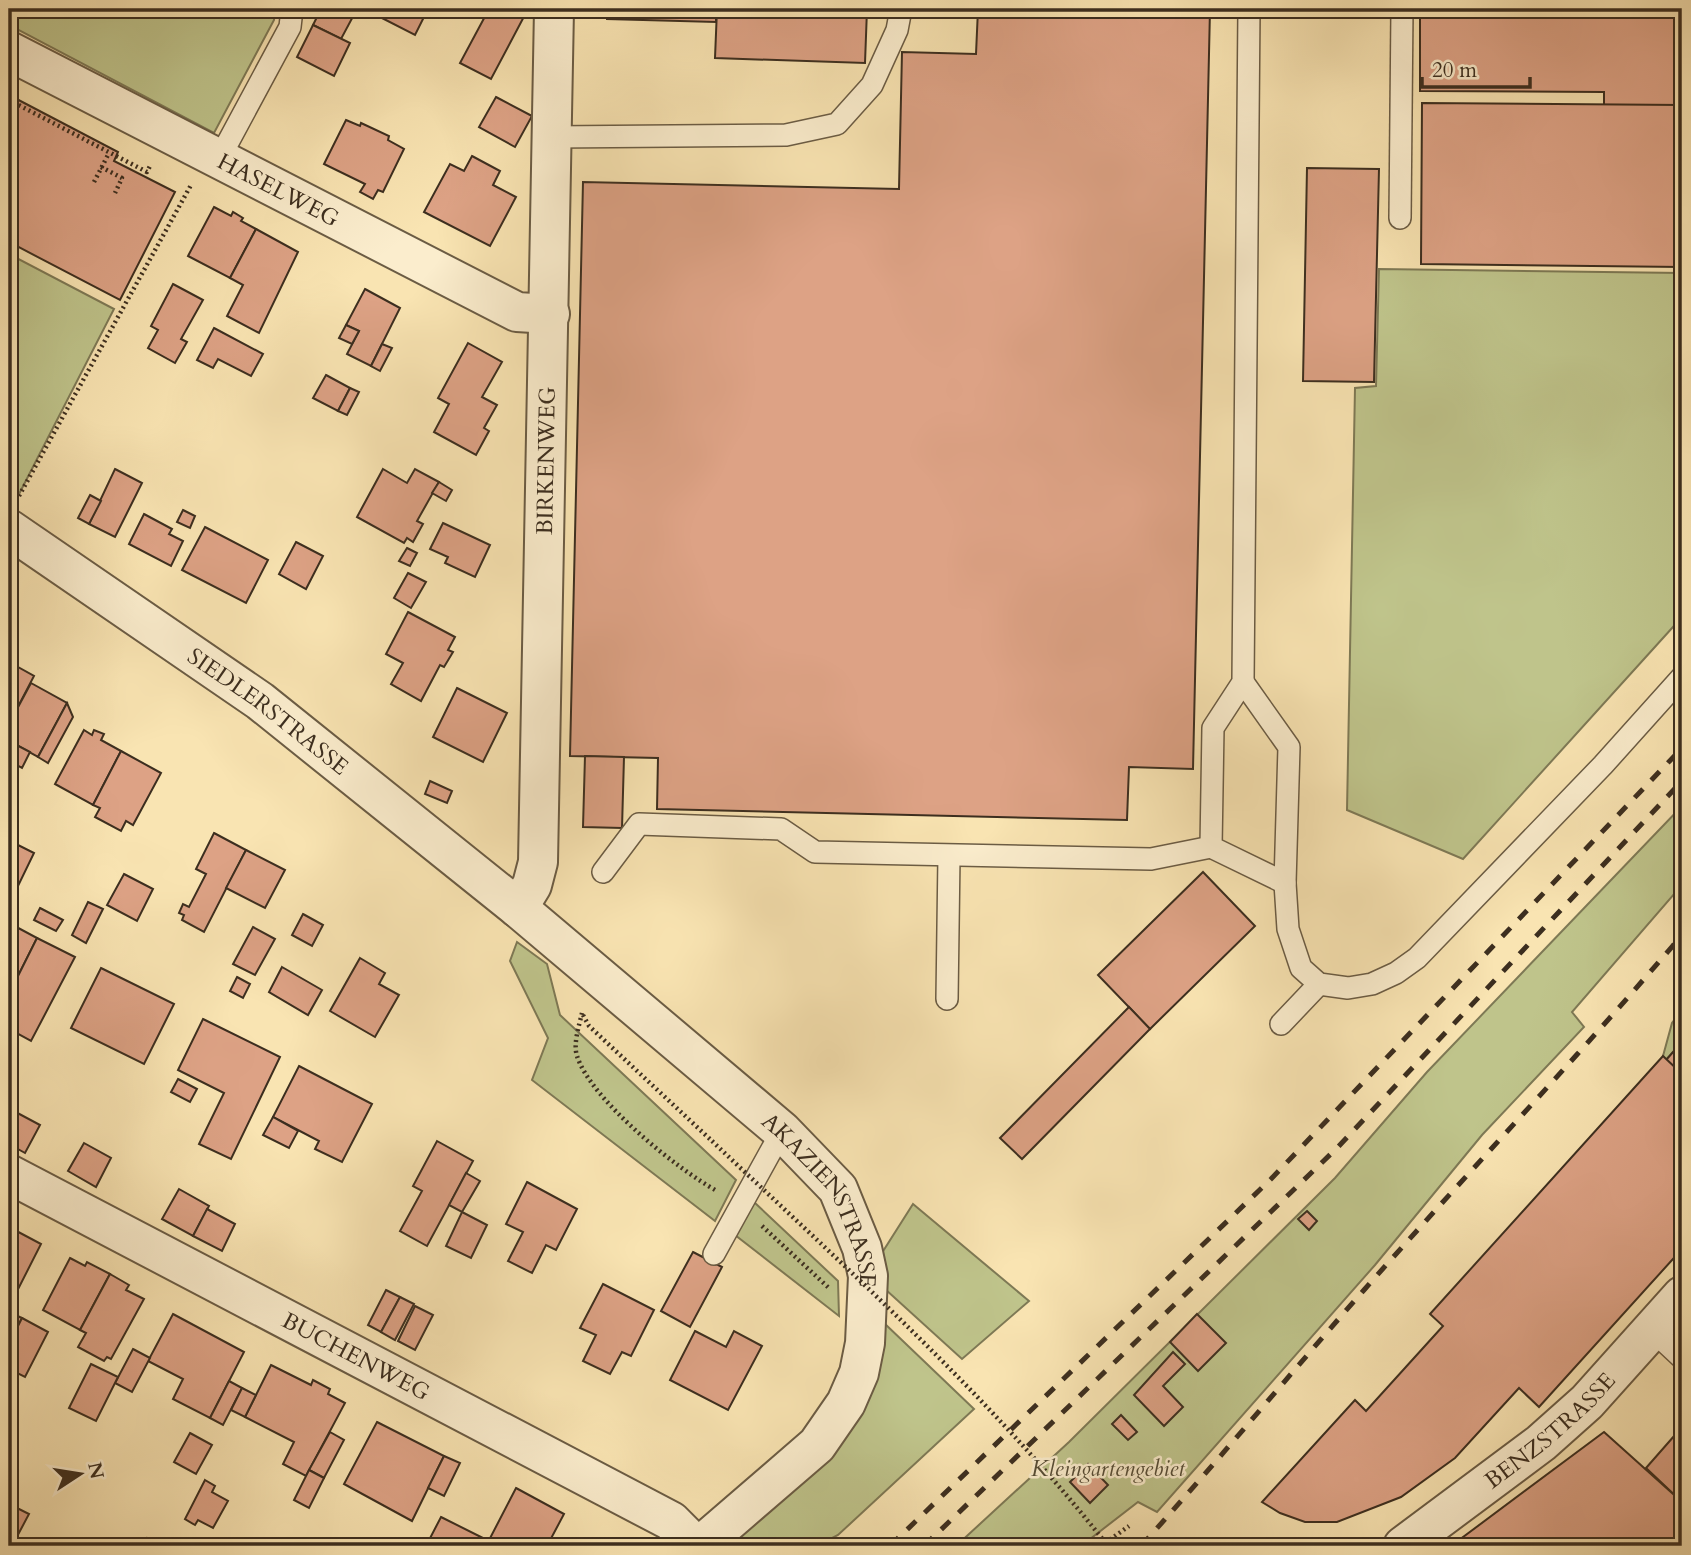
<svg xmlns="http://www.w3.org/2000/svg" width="1691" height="1555" viewBox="0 0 1691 1555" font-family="Cardo,serif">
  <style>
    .green { fill: #bfc48b; stroke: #7e7955; stroke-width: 2 }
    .building { fill: #dda285; stroke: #3c2e1f; stroke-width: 2 }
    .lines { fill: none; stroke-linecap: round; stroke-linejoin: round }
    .service-casing { stroke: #6b5c44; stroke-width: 24 }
    .minor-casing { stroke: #6b5c44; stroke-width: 42 }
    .path { stroke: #3c2e1f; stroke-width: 4.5; stroke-dasharray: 2 3.5; stroke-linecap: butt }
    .service { stroke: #fbedcd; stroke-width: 21 }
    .minor { stroke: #fbedcd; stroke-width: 38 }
    .rail { stroke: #3c2e1f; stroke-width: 5; stroke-dasharray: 12 12; stroke-linecap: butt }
    .path-bridge { stroke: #3c2e1f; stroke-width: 4.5; stroke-dasharray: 2 3.5; stroke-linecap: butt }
    .labels { text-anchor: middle; stroke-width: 5; stroke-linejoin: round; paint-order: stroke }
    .street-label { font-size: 23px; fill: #3c2e1f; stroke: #fbedcd }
    .park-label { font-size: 23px; font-style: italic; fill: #564c35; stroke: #fbedcd }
  </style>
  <rect width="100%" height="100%" fill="#f9e4b2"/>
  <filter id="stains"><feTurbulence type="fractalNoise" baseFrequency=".00286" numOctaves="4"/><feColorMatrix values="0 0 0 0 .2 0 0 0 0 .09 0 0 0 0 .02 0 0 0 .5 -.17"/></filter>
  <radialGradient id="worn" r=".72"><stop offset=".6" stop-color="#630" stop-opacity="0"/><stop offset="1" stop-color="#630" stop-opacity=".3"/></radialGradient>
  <g class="green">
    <polygon points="9,9 275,9 274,20 214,133 9,25"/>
    <polygon points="9,254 114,309 17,498 9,493"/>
    <polygon points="1379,269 1682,273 1682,617 1463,859 1347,810 1355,388 1376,386"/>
    <polygon points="1682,806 1682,885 1572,1012 1584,1027 1482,1135 1375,1265 1157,1512 1138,1502 1081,1546 956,1546 1069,1442 1335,1178 1427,1072"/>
    <polygon points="517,942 547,964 560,1015 736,1180 715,1221 532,1080 548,1038 510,961"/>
    <polygon points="1682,1010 1682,1042 1666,1060 1663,1056 1672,1023"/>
    <polygon points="754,1202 838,1281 839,1316 735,1235"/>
    <polygon points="913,1204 1029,1301 962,1359 885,1289 880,1256"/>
    <polygon points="883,1322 974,1409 838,1535 817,1546 724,1546"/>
  </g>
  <g class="building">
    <polygon points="321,9 357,9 341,39 313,25"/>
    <polygon points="382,9 428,9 415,35 378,16"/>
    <polygon points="489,9 528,9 491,79 460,63"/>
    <polygon points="607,9 716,9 716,22 607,19"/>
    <polygon points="717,9 867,9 865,63 715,58"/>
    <polygon points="978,9 1210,9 1193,769 1129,767 1127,820 657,809 658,758 570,756 583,182 899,189 902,52 976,54"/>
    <polygon points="1420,9 1682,9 1682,105 1604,105 1604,92 1420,91"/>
    <polygon points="313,25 350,43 334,76 297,57"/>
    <polygon points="9,95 118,152 114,161 175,192 120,300 9,242"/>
    <polygon points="496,97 532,116 515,147 479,127"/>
    <polygon points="1422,103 1682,105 1682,267 1421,264"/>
    <polygon points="346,120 360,126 361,123 389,136 388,140 404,149 383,192 378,190 373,199 360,192 365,184 324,164"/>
    <polygon points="472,156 500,171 493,185 516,197 490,246 424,212 450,164 464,171"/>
    <polygon points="1307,168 1379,169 1374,382 1303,381"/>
    <polygon points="214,207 231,216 233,212 243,218 241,221 256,229 230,278 188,256"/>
    <polygon points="256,229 298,252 259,333 227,316 243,285 230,278"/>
    <polygon points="173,284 203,300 181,339 187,342 175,363 148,348 158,330 151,326"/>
    <polygon points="365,289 400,308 371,366 347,354 359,331 346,325"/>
    <polygon points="346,325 359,331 352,344 339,338"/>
    <polygon points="214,328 263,354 251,376 218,359 213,368 197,360"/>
    <polygon points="468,343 502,362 482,397 497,405 484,428 489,431 476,455 434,432 449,404 438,398"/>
    <polygon points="382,344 392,348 380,371 371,366"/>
    <polygon points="326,375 350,388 338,411 313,398"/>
    <polygon points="350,388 359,392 347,415 338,411"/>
    <polygon points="115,469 142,483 115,537 89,524"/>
    <polygon points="383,469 407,483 415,469 439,482 417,521 423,524 413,542 407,538 404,543 357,517"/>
    <polygon points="439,482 452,490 446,501 432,493"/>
    <polygon points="90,495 101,501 89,524 78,518"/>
    <polygon points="183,510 195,516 190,528 177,522"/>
    <polygon points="144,514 172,529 169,534 183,541 171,566 129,544"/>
    <polygon points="443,523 490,545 475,577 445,563 448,557 430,549"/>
    <polygon points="205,527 268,560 246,603 182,570"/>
    <polygon points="296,542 323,556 306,589 279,574"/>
    <polygon points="407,548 417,553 410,566 399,561"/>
    <polygon points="408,573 426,582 411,608 394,598"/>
    <polygon points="408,612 455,637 448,650 453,652 444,667 440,665 421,701 391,684 403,663 386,654"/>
    <polygon points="9,662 34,676 9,724"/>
    <polygon points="31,683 67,703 38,757 9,741 9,724"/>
    <polygon points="457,688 507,713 483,762 433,737"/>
    <polygon points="67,703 73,717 48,763 38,757"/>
    <polygon points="84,730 92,735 94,730 104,734 101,740 121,751 93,805 55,784"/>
    <polygon points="9,741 30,752 22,768 9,761"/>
    <polygon points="121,751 161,773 133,825 126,821 121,831 95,817 100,808 93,805"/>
    <polygon points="585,756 624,757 622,828 583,827"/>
    <polygon points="430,781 452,791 447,803 425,794"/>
    <polygon points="214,833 246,850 204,932 182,920 184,915 179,913 183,904 189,907 206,874 196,869"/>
    <polygon points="12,842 34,853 18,886 9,882 9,849"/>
    <polygon points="246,850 285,870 265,908 226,888"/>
    <polygon points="1203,872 1255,926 1150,1029 1098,975"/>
    <polygon points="124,874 153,889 137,921 107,905"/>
    <polygon points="88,902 103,909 86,943 72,935"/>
    <polygon points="40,908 63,920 56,931 34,920"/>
    <polygon points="303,914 323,925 312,946 292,935"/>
    <polygon points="9,923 37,938 9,994"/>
    <polygon points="253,927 275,939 255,975 233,964"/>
    <polygon points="37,938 75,957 31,1041 9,1029 9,994"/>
    <polygon points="360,958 385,973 379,984 399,995 375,1037 330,1011"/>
    <polygon points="282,967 322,990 308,1015 269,992"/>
    <polygon points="101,968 174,1004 144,1064 71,1028"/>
    <polygon points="237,977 250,984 243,998 230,991"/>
    <polygon points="1129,1007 1150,1029 1022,1159 1000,1138"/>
    <polygon points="203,1019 280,1057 231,1159 199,1144 224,1093 178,1070"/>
    <polygon points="1682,1042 1682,1074 1666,1060"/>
    <polygon points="1663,1056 1682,1074 1682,1249 1539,1407 1519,1388 1455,1458 1401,1497 1337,1522 1305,1522 1280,1513 1262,1502 1355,1400 1366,1411 1443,1326 1430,1314"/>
    <polygon points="299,1066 372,1104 342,1162 315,1149 319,1141 273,1117"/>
    <polygon points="178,1079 197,1089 190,1102 171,1092"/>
    <polygon points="10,1109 40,1125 25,1153 9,1144"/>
    <polygon points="273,1117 298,1131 289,1148 263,1135"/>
    <polygon points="437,1141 473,1161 427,1246 400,1231 422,1191 413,1186"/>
    <polygon points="84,1143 111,1158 96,1187 68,1171"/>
    <polygon points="466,1173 480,1181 462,1212 449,1205"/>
    <polygon points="527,1182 577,1209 556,1250 546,1245 532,1273 508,1261 523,1232 506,1224"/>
    <polygon points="179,1189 209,1206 193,1236 162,1219"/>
    <polygon points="207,1209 235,1224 222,1251 193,1236"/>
    <polygon points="1307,1211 1317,1221 1309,1230 1298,1219"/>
    <polygon points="462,1212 487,1225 471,1258 446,1246"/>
    <polygon points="9,1227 41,1244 12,1301 9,1299"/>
    <polygon points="693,1252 722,1267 690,1327 661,1311"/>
    <polygon points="70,1258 85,1266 87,1262 110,1274 80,1330 43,1310"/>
    <polygon points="110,1274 129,1285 126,1290 144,1299 111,1359 107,1357 104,1361 78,1347 86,1333 80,1330"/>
    <polygon points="603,1284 654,1310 631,1356 622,1352 610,1374 583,1361 596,1335 580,1328"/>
    <polygon points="386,1290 400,1297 381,1332 368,1325"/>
    <polygon points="400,1297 414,1304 395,1340 381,1332"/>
    <polygon points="415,1306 433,1315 415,1350 398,1341"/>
    <polygon points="9,1312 22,1318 9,1344"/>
    <polygon points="173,1314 244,1352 210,1418 173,1399 183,1379 148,1361"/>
    <polygon points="1197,1314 1226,1343 1198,1371 1170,1342"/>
    <polygon points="22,1318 48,1332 25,1377 9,1369 9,1344"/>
    <polygon points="695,1331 726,1347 734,1331 762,1346 728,1410 670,1380"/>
    <polygon points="133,1349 150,1358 132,1392 115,1383"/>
    <polygon points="1173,1352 1185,1364 1163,1386 1183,1407 1164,1426 1134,1395"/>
    <polygon points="91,1364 118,1377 96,1421 69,1408"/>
    <polygon points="271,1365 311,1385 313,1380 330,1389 328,1394 345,1403 306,1476 283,1464 294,1442 245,1417"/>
    <polygon points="229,1381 242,1388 223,1425 210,1418"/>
    <polygon points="242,1388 256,1395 245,1417 231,1410"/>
    <polygon points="1121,1415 1137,1432 1128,1440 1112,1424"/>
    <polygon points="377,1422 444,1456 412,1521 344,1484"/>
    <polygon points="1682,1427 1682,1502 1646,1468"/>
    <polygon points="330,1432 344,1440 324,1478 309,1470"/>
    <polygon points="1604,1432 1682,1502 1682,1546 1451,1546"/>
    <polygon points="190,1433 212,1445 196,1474 174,1462"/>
    <polygon points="444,1456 460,1463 444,1496 428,1488"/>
    <polygon points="1088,1464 1108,1485 1090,1503 1070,1482"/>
    <polygon points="309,1470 324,1478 309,1508 294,1500"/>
    <polygon points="205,1480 215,1486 212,1492 228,1501 213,1528 198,1520 195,1525 185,1519"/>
    <polygon points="9,1484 17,1489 9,1504 29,1514 12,1546 9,1546"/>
    <polygon points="516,1488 564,1514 547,1546 486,1546"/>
    <polygon points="441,1517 483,1538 479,1546 426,1546"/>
    <polygon points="147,1538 160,1545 159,1546 143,1546"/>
  </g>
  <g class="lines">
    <g class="service-casing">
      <g id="service">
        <polyline points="1249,9 1243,682 1213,728 1211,847 1285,883"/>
        <polyline points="552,137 786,135 837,124 872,85 897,30 901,9"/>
        <polyline points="219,159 290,27 292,9"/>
        <polyline points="1400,218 1402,9"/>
        <polyline points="1243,682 1289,747 1285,883 1288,929 1301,968 1319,984 1348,988 1372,984 1396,973 1417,958 1603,765 1682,677"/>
        <polyline points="603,872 639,824 781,829 815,852 1151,859 1211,847"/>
        <polyline points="947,999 949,856"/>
        <polyline points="1281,1024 1319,984"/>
        <polyline points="714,1254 782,1131"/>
        <polyline points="1652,1330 1682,1358"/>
      </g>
    </g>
    <g class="minor-casing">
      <g id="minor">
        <path id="s1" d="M 9,51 L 517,312 L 550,314"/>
        <path id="s2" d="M 9,529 L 260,701 L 518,908 L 782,1131 L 838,1189 L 862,1248 L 868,1276 L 865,1343 L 859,1373 L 846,1403 L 817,1445 L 700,1546"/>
        <path id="s3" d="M 518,908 L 532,885 L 538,862 L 554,9"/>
        <path id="s4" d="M 9,1174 L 671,1521 L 696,1546"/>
        <path id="s5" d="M 1403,1546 L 1541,1443 L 1587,1402 L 1682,1296"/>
      </g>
    </g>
    <g class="path">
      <polyline points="9,100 147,172 150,166"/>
      <polyline points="101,167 122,178 115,193"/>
      <polyline points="94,182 109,153"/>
      <polyline points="19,496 191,185"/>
      <path d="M 582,1013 C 579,1026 573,1044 577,1056 C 591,1100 677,1169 717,1191"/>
      <polyline points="583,1015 589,1026 712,1141"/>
      <polyline points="762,1226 830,1289"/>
      <polyline points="1101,1546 1129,1526"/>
    </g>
    <use href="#service" class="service"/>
    <use href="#minor" class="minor"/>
    <g class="rail">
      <polyline points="890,1546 1271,1179 1682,748"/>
      <polyline points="924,1546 1338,1147 1682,781"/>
      <path d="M 1141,1546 C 1217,1462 1289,1375 1364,1290 C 1469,1171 1579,1056 1682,935"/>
    </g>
    <path class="path-bridge" d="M 712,1141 C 849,1271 991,1397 1108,1546"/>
  </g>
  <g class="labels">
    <g class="street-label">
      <text dy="8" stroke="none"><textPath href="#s1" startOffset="303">HASELWEG</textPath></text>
      <text dy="8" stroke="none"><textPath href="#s3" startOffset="452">BIRKENWEG</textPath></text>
      <text dy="8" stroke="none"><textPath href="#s2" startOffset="317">SIEDLERSTRASSE</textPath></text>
      <text dy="8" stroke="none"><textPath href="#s2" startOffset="1062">AKAZIENSTRASSE</textPath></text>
      <text dy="8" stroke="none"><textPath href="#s4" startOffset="392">BUCHENWEG</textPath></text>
      <text dy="8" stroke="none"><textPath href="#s5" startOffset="187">BENZSTRASSE</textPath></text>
    </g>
    <g class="park-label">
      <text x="1108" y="1476">Kleingartengebiet</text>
    </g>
  </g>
  <rect width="1691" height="1555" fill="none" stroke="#f9e4b2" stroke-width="35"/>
  <rect x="10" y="10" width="1670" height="1534" fill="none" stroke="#3c2e1f" stroke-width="3.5"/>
  <rect x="18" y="18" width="1656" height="1520" fill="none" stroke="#3c2e1f" stroke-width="2"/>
  <g transform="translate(80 1474) rotate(78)" stroke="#fbedcd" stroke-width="5" paint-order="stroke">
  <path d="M0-5L12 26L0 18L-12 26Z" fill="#3c2e1f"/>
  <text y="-10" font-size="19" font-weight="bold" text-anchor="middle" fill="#3c2e1f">N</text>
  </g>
  <path d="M1422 77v10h108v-10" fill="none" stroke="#3c2e1f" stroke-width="3.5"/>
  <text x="1432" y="77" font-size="21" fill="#3c2e1f" stroke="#fbedcd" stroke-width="5" paint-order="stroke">20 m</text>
  <rect width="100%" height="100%" filter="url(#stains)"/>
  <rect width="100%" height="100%" fill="url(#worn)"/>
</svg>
